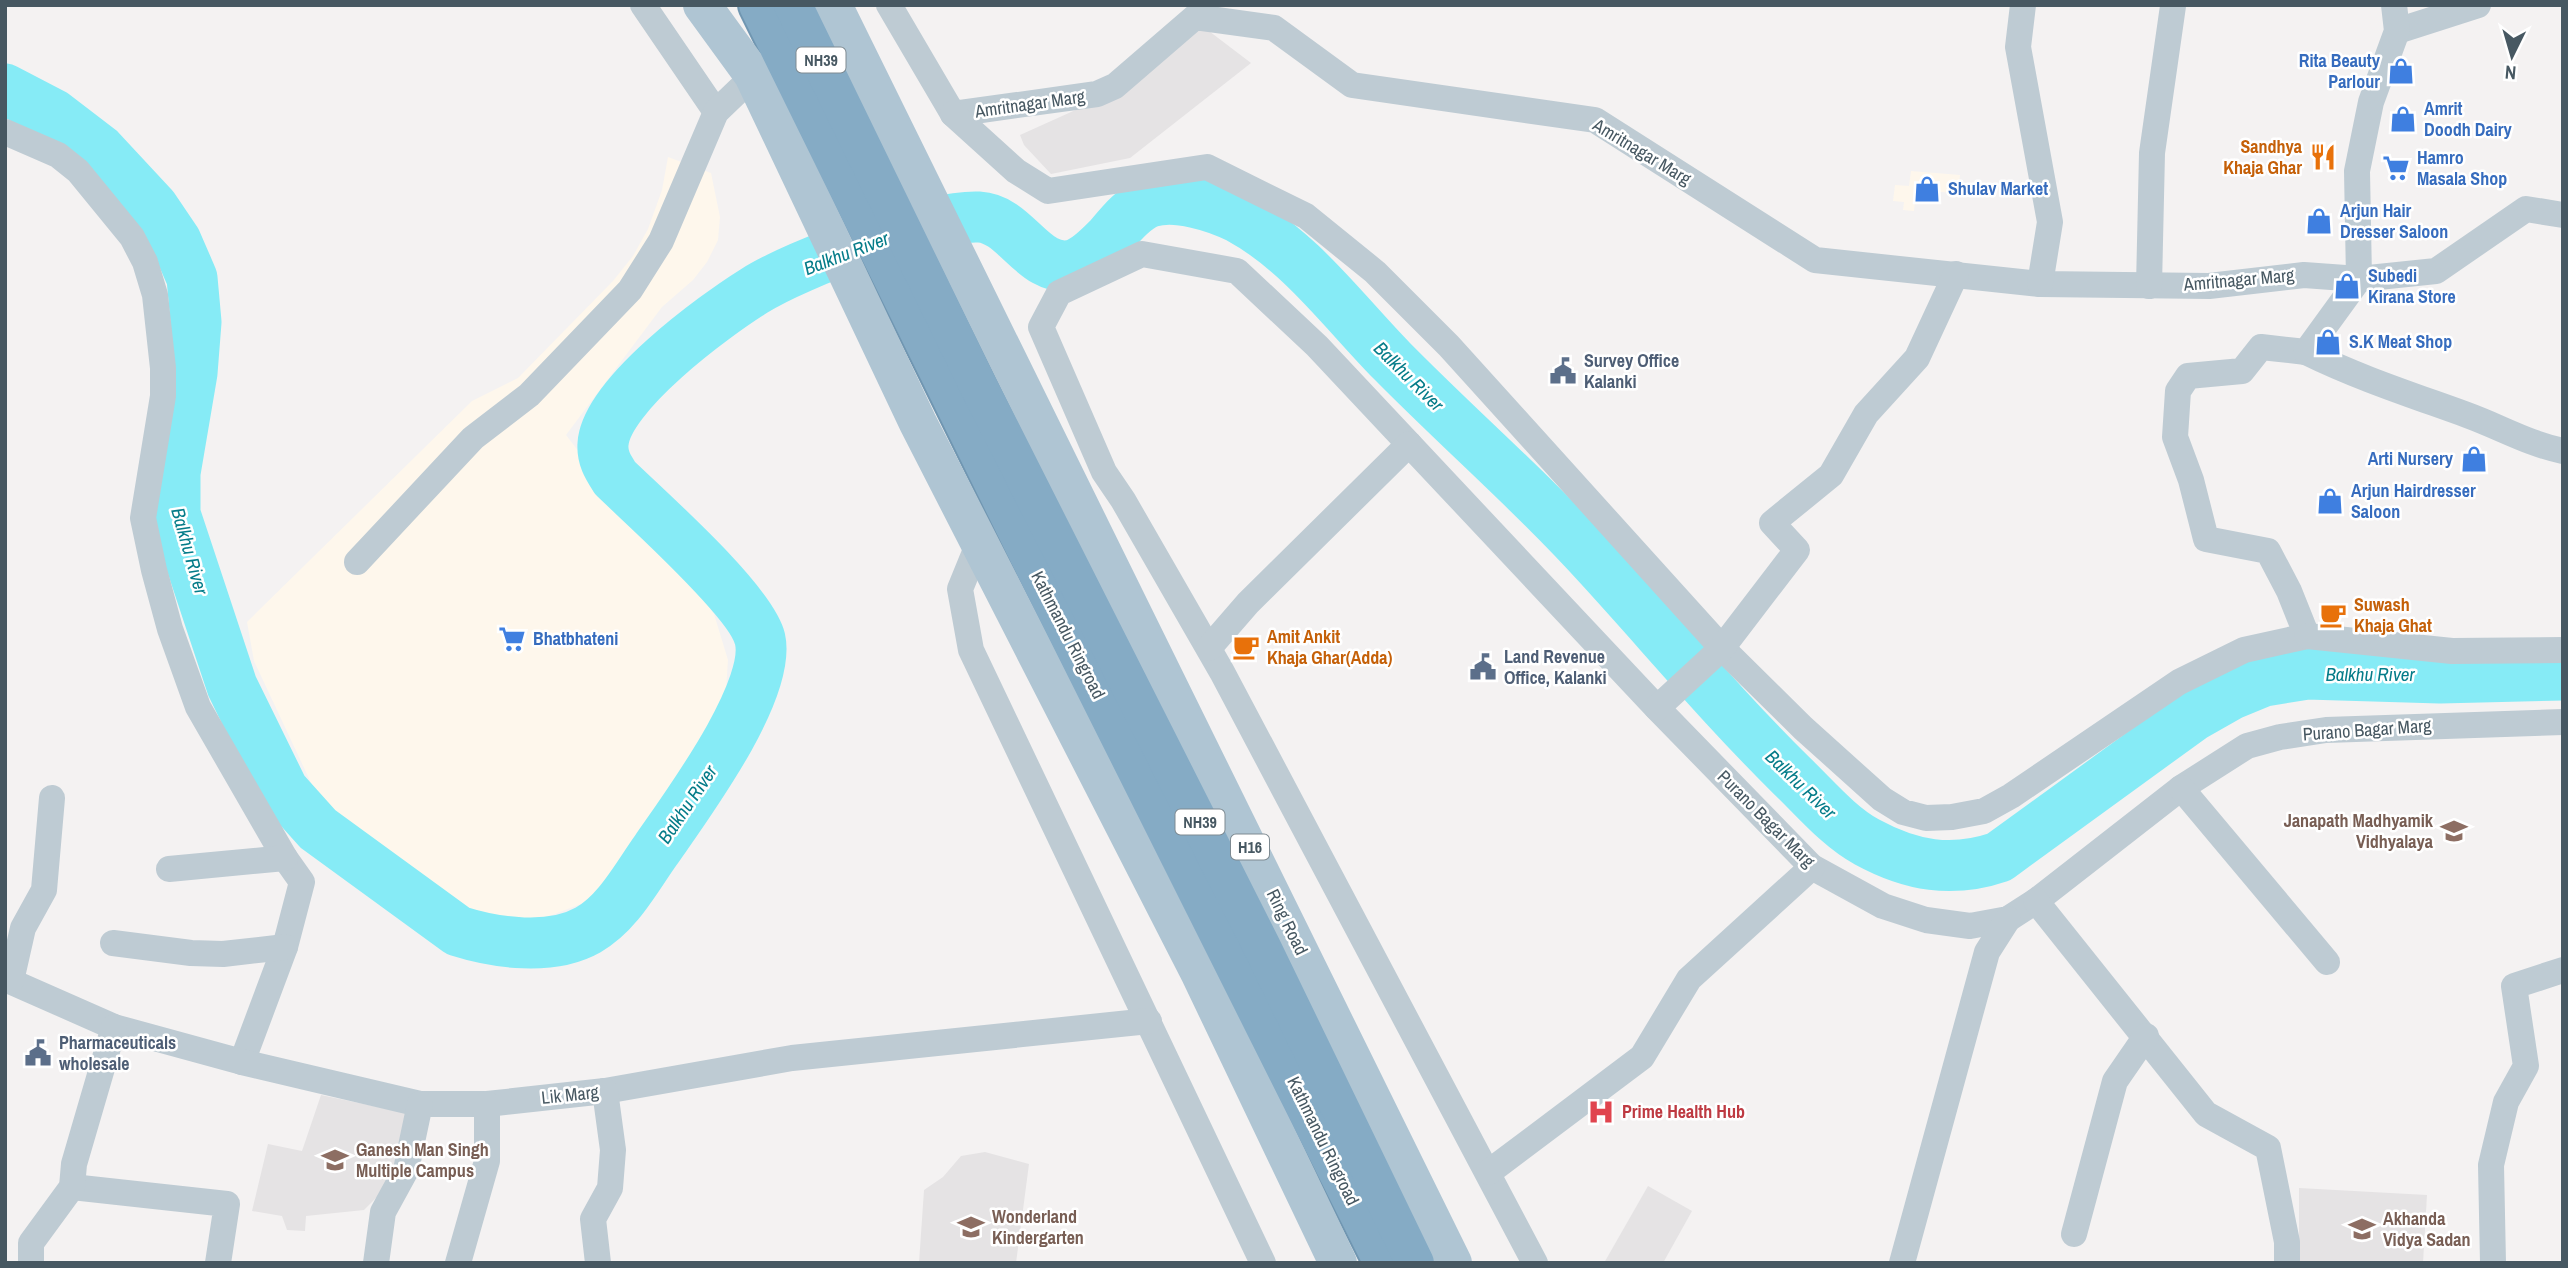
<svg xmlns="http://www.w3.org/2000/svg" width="2568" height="1268" viewBox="0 0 2568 1268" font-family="'Archivo Narrow',sans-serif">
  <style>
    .commercial { fill: #fef7ec }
    .education { fill: #e5e3e4 }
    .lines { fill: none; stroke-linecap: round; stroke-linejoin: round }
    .river { stroke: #86ebf6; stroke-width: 51 }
    .highway-casing { stroke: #7096b1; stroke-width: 42 }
    .street { stroke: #becbd3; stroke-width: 26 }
    .primary { stroke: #afc5d3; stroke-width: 38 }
    .highway { stroke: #85abc5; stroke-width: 38 }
    .labels { text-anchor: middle; stroke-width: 5; stroke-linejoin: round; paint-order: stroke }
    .shield { fill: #fff; stroke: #7e8a91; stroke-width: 2 }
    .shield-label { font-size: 16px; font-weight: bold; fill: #475862 }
    .shop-label { font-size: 18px; font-weight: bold; fill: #366cbe; stroke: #fff; text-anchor: start }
    .street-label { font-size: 18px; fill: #475862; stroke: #fff }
    .food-label { font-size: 18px; font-weight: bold; fill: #c56008; stroke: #fff; text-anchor: start }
    .service-label { font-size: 18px; font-weight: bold; fill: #4e5e75; stroke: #fff; text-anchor: start }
    .education-label { font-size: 18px; font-weight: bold; fill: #785e54; stroke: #fff; text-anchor: start }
    .health-label { font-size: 18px; font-weight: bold; fill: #be3a42; stroke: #fff; text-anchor: start }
    .water-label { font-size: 19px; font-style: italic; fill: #057c89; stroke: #fff }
  </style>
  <rect width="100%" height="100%" fill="#f4f2f2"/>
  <g class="commercial">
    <polygon points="668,157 711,173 720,217 718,240 707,262 693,280 662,307 566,435 602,482 682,567 714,614 728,660 725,704 713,739 699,765 591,900 547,917 501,921 468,908 441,892 324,802 313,787 254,661 247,622 472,401 518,378 613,281 633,256 648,229 662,190"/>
    <polygon points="1911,171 1960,175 1958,193 1940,192 1939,204 1915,202 1914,211 1903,210 1904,202 1893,201 1895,185 1909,186"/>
  </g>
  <g class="education">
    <polygon points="1201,25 1251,63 1130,158 1051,174 1024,145 1020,135 1111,94"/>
    <polygon points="321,1095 416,1115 405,1169 364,1210 306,1216 305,1231 287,1230 282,1216 252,1211 268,1144 302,1151"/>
    <polygon points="985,1152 1029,1164 1016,1263 919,1263 924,1190 943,1177 961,1156"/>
    <polygon points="1648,1186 1692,1211 1663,1263 1604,1263"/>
    <polygon points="2299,1188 2427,1195 2423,1263 2299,1263"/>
  </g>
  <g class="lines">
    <path class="river" d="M 5,89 L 53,114 L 100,150 L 153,207 L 176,241 L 192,278 L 196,322 L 192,373 L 175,473 L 175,514 L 232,686 L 283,790 L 318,829 L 458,931 C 496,943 551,951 588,930 C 618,913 636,878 656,850 C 685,808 772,691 760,639 C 751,601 647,509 615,478 C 608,467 602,458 603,444 C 606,395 714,316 754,291 C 798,263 928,215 979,217 C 1017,219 1033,274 1073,265 C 1087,261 1099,248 1109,238 C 1120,225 1133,208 1150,202 C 1176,194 1215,206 1239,218 C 1300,251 1344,312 1392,361 C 1461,431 1534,494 1600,567 C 1664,637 1724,709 1792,776 C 1815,798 1839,827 1867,842 C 1911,866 1952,873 1999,857 L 2193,716 L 2230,695 L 2264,681 L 2307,674 L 2440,678 L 2563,675"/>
    <g class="highway-casing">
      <g id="highway">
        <polyline points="758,5 1028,554 1383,1263"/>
        <polyline points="793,5 978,385 1262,947 1415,1263"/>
      </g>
    </g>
    <g class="street">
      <polyline points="643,5 716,112"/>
      <polyline points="889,5 953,114 1097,94 1115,86 1195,17 1274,28 1352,85 1595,120 1815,260 2040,284 2209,286 2304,275 2359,279 2436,271 2526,209 2563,215"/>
      <polyline points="2023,5 2018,47 2050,222 2040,284"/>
      <polyline points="2397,31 2478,5"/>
      <polyline points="953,114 1016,171 1048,191 1207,167 1306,216 1375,272 1449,346 1722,648 1803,728 1882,799 1903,812 1926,818 1952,817 1984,811 2011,796 2179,682 2244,650 2307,636 2289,591 2268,551 2206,539 2191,480 2175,437 2178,391 2188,376 2242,371 2261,347 2306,352 2359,279 2357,171 2371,102 2397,31 2394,5"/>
      <polyline points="5,132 58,155 78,171 132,237 145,262 155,295 163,368 163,396 143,518 154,570 170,629 198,707 285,858 302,882 285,947 242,1062"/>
      <polyline points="2149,286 2152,153 2173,6"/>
      <path d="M 2306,352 C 2359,378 2412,395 2467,415 C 2500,427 2529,444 2563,451"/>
      <polyline points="1409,444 1317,346 1237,271 1142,254 1059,293 1041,327 1104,472 1123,500 1222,672 1535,1263"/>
      <polyline points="980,540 960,589 971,650 1263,1263"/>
      <polyline points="357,562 473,438 529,395 630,290 661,241 716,112 765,65"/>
      <polyline points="2307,636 2452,651 2563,650"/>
      <polyline points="1209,648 1248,603 1409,444 1657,708 1812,867 1883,906 1926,920 1970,926 2008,919 2036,901 2181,788 2247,746 2280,737 2326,730 2563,722"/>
      <polyline points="1657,708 1722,648 1797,550 1772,523 1831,475 1866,414 1917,358 1956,274"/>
      <polyline points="2181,788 2327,962"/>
      <polyline points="169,869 285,858"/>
      <polyline points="2036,901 2206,1114 2268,1148 2287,1242 2287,1263"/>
      <polyline points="113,943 191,953 223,954 285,947"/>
      <polyline points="5,979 114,1027 242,1062 420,1104 487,1104 605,1091 792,1058 1149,1021"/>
      <polyline points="11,981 23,928 44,890 52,798"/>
      <polyline points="1489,1172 1642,1057 1689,979 1812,867"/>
      <polyline points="72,1187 227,1204 218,1263"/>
      <polyline points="2074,1234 2115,1081 2146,1036"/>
      <polyline points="31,1263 31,1243 72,1187 74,1164 114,1027"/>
      <polyline points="376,1263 383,1212 406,1170 420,1104"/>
      <polyline points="458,1263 487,1161 487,1104"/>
      <polyline points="598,1263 593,1219 610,1188 613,1150 605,1091"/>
      <polyline points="1902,1263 1987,952 2008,919"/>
      <polyline points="2493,1263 2491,1165 2506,1102 2526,1066 2514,986 2563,970"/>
    </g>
    <g class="primary">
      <polyline points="702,5 753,75 918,423 1199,972 1338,1263"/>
      <polyline points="833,5 1453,1263"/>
    </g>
    <use href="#highway" class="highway"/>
  </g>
  <defs>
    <g id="shop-bare" transform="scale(2.1)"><path d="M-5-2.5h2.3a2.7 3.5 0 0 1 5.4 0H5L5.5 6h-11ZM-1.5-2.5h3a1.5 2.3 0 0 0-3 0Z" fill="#3f7fe0" stroke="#fff" stroke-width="2.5" paint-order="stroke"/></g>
    <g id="restaurant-bare" transform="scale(2.1)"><path d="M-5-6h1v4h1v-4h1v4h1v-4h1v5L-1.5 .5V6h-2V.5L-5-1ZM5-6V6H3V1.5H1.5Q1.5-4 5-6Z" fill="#e8710a" stroke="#fff" stroke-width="2.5" paint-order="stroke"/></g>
    <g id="supermarket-bare" transform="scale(2.1)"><path d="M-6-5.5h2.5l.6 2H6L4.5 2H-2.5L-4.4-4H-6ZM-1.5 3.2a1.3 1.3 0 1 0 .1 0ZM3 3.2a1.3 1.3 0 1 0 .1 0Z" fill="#3f7fe0" stroke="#fff" stroke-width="2.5" paint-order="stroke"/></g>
    <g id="civic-bare" transform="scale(2.1)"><path d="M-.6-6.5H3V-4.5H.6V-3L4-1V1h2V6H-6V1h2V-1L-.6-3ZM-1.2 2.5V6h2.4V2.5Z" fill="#5c6f8a" stroke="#fff" stroke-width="2.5" paint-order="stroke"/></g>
    <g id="cafe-bare" transform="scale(2.1)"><path d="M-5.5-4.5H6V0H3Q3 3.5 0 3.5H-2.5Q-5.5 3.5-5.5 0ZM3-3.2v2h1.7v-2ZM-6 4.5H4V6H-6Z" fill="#e8710a" stroke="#fff" stroke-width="2.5" paint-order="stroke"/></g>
    <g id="school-bare" transform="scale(2.1)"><path d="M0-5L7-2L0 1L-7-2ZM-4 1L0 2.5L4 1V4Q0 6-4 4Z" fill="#8d6e63" stroke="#fff" stroke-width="2.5" paint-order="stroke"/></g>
    <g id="hospital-bare" transform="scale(2.1)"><path d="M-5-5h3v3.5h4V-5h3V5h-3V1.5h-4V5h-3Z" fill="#e0444e" stroke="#fff" stroke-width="2.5" paint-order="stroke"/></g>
    <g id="university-bare" transform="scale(2.1)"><path d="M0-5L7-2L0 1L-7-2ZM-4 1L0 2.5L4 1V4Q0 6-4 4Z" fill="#8d6e63" stroke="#fff" stroke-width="2.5" paint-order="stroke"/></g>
  </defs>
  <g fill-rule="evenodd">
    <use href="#shop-bare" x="2401" y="71"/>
    <use href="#shop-bare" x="2403" y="119"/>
    <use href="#restaurant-bare" x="2323" y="157"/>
    <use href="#supermarket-bare" x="2396" y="168"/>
    <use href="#shop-bare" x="1927" y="189"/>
    <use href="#shop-bare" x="2319" y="221"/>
    <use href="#shop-bare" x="2347" y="286"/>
    <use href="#shop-bare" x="2328" y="342"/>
    <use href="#civic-bare" x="1563" y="371"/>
    <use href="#shop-bare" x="2474" y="459"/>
    <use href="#shop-bare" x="2330" y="501"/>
    <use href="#cafe-bare" x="2333" y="615"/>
    <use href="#supermarket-bare" x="512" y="639"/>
    <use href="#cafe-bare" x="1246" y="647"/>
    <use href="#civic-bare" x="1483" y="667"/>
    <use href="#school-bare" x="2454" y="831"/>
    <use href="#civic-bare" x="38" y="1053"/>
    <use href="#hospital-bare" x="1601" y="1112"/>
    <use href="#university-bare" x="335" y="1160"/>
    <use href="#school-bare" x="971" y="1227"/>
    <use href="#school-bare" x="2362" y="1229"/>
  </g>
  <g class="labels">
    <g class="shield">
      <rect x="796.5" y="47.5" width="49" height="25" rx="5"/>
      <rect x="1175.5" y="809.5" width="49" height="25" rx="5"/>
      <rect x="1231" y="834.5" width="38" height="25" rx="5"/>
    </g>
    <g class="shield-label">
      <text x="821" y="66">NH39</text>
      <text x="1200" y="828">NH39</text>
      <text x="1250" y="853">H16</text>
    </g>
    <g class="shop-label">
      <text x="2380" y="67" text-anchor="end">Rita Beauty<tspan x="2380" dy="21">Parlour</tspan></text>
      <text x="2424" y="115">Amrit<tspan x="2424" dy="21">Doodh Dairy</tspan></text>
      <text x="2417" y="164">Hamro<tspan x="2417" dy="21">Masala Shop</tspan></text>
      <text x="1948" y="195">Shulav Market</text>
      <text x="2340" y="217">Arjun Hair<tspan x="2340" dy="21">Dresser Saloon</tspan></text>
      <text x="2368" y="282">Subedi<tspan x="2368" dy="21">Kirana Store</tspan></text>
      <text x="2349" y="348">S.K Meat Shop</text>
      <text x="2453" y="465" text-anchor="end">Arti Nursery</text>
      <text x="2351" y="497">Arjun Hairdresser<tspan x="2351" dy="21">Saloon</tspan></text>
      <text x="533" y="645">Bhatbhateni</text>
    </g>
    <g class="street-label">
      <text transform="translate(1030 104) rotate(-8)" y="6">Amritnagar Marg</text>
      <text transform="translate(1642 152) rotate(31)" y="6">Amritnagar Marg</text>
      <text transform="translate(2239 280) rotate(-5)" y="6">Amritnagar Marg</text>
      <text transform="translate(1068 635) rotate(63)" y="6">Kathmandu Ringroad</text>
      <text transform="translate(2367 730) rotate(-4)" y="6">Purano Bagar Marg</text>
      <text transform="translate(1766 819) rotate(45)" y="6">Purano Bagar Marg</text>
      <text transform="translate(1287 922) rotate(64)" y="6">Ring Road</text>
      <text transform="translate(570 1095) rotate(-6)" y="6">Lik Marg</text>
      <text transform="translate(1323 1141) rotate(64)" y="6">Kathmandu Ringroad</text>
    </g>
    <g class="food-label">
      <text x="2302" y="153" text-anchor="end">Sandhya<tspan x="2302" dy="21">Khaja Ghar</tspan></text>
      <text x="2354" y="611">Suwash<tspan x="2354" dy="21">Khaja Ghat</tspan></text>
      <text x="1267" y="643">Amit Ankit<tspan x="1267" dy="21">Khaja Ghar(Adda)</tspan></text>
    </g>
    <g class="service-label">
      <text x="1584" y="367">Survey Office<tspan x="1584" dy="21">Kalanki</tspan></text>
      <text x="1504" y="663">Land Revenue<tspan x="1504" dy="21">Office, Kalanki</tspan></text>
      <text x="59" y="1049">Pharmaceuticals<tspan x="59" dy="21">wholesale</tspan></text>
    </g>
    <g class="education-label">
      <text x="2433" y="827" text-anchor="end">Janapath Madhyamik<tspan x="2433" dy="21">Vidhyalaya</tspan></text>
      <text x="356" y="1156">Ganesh Man Singh<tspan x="356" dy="21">Multiple Campus</tspan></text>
      <text x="992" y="1223">Wonderland<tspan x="992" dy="21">Kindergarten</tspan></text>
      <text x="2383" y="1225">Akhanda<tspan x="2383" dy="21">Vidya Sadan</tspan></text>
    </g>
    <g class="health-label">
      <text x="1622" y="1118">Prime Health Hub</text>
    </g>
    <g class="water-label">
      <text transform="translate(846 253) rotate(-21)" y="7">Balkhu River</text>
      <text transform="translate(1409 376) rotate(45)" y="7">Balkhu River</text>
      <text transform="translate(190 551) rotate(74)" y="7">Balkhu River</text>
      <text x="2370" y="681">Balkhu River</text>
      <text transform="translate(1801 784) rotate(44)" y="7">Balkhu River</text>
      <text transform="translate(687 804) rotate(-56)" y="7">Balkhu River</text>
    </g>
  </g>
  <rect width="2568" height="1268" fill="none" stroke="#475862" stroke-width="14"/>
  <g transform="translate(2512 56) rotate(185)" stroke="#ffffff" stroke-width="5" paint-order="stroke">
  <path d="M0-5L12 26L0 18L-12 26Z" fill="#475862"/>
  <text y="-10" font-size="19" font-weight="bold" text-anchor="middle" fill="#475862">N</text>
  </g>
</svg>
